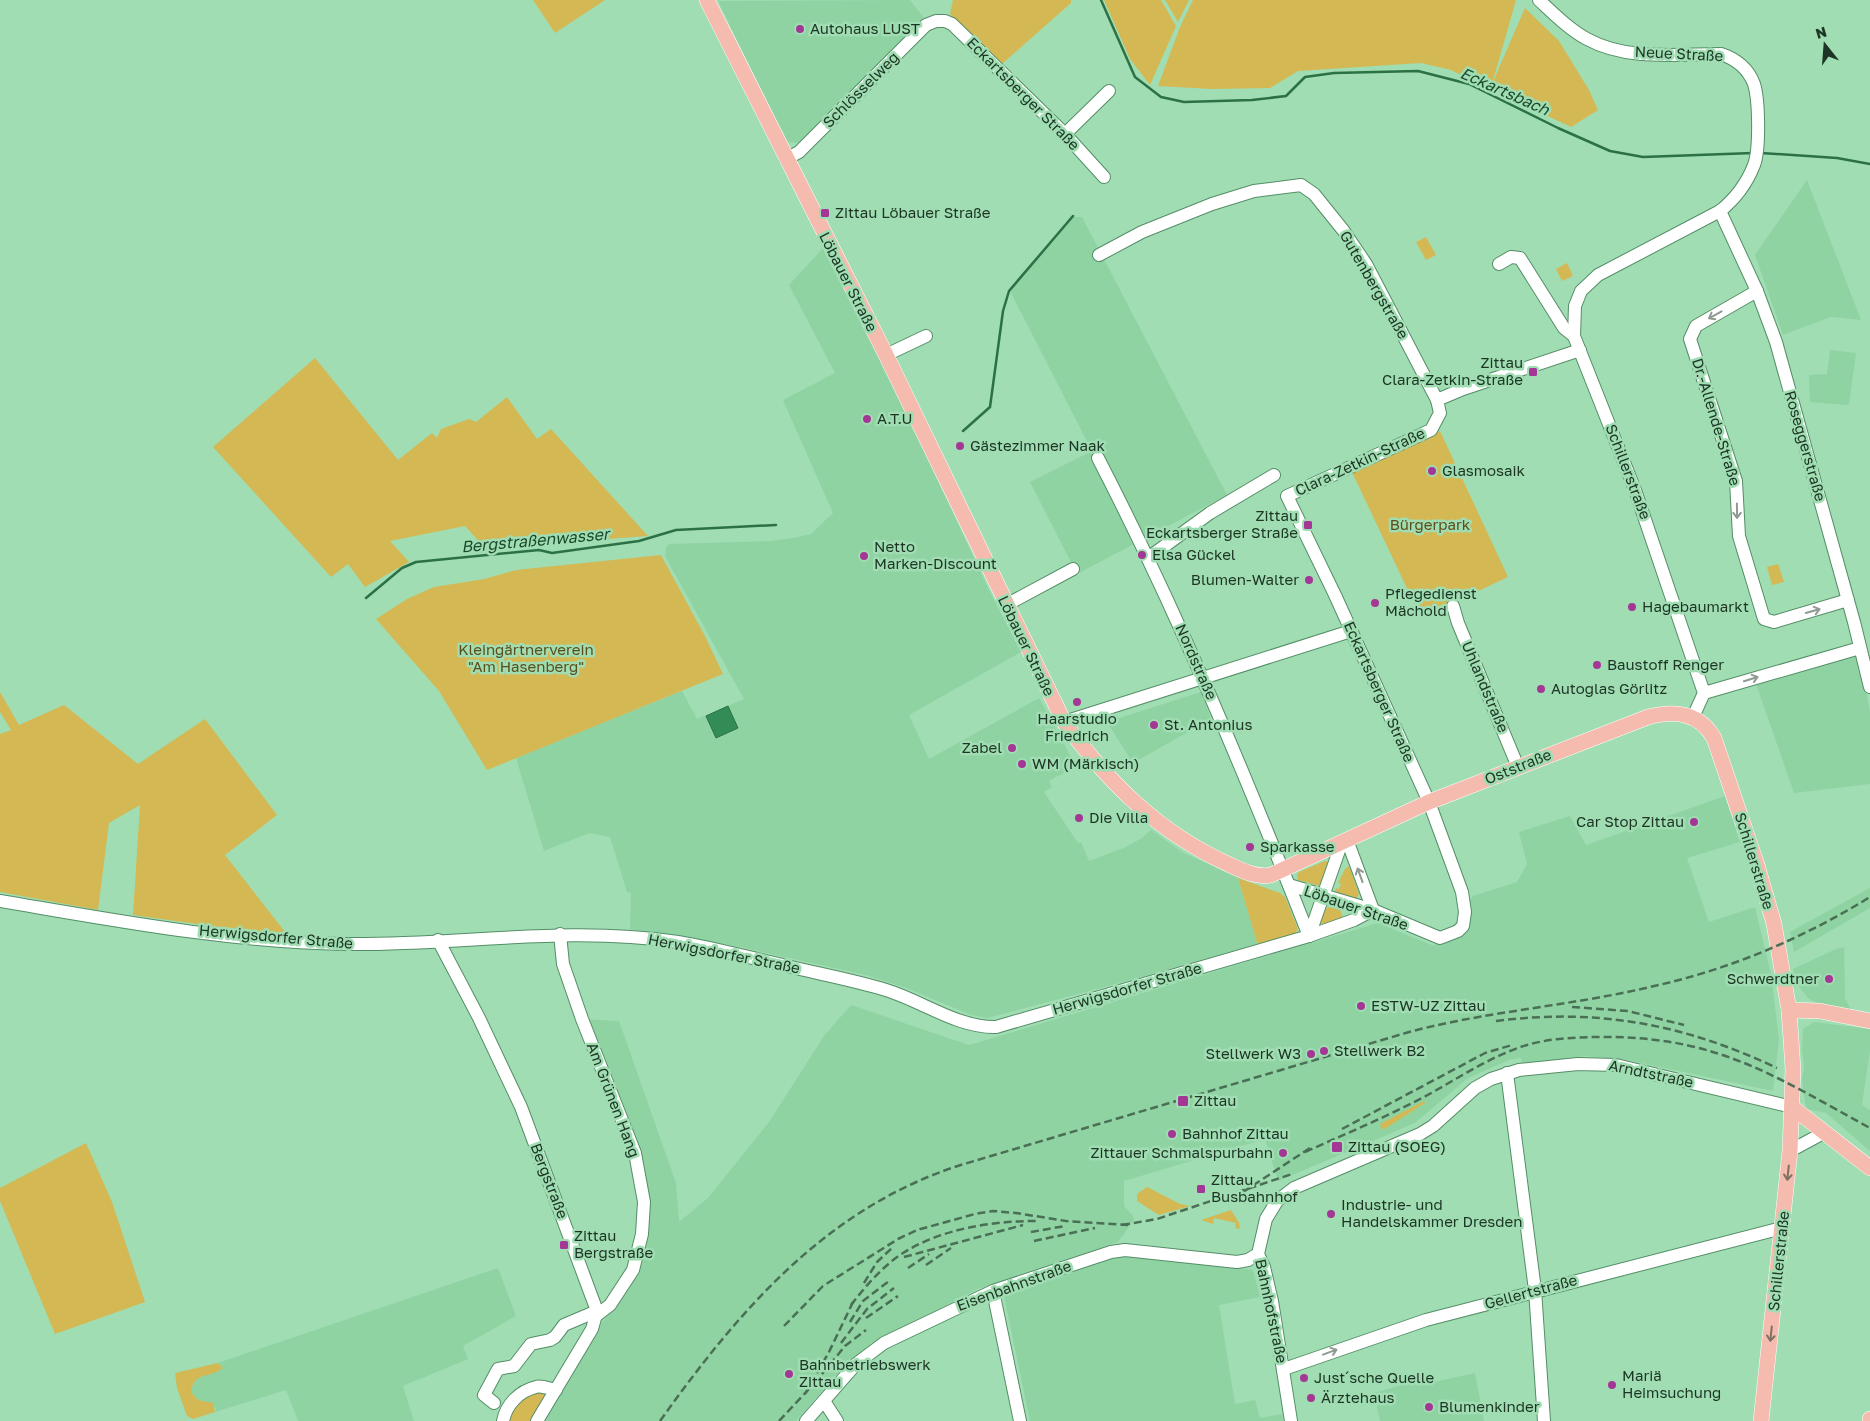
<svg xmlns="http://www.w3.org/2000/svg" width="1870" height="1421" viewBox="0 0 1870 1421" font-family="'Golos Text',sans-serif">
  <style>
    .built { fill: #8fd3a3 }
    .green { fill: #d4b854 }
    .water { fill: #338b55; stroke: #2c7146 }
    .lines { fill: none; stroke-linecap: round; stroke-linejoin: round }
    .stream { stroke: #2c7146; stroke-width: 2.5 }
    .minor-casing { stroke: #548e67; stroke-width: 14 }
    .major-casing { stroke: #fff; stroke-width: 16 }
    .minor { stroke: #fff; stroke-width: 12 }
    .major { stroke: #f4bbae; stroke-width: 15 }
    .rail { stroke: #4a6f55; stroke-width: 2.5; stroke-dasharray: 8 4; stroke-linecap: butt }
    .oneway { stroke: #8e9a92 }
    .oneway2 { stroke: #7d7162 }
    .poi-dot { fill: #a43796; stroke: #a0ddb2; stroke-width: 2 }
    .labels { text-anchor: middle; stroke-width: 5; stroke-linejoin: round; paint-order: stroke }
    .poi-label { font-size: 15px; fill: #1c3524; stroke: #a0ddb2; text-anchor: start }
    .street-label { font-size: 15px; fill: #1c3524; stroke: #a0ddb2 }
    .park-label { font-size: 15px; fill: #5c4e1b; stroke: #a0ddb2 }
    .water-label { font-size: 16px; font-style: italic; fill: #1b492c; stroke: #a0ddb2 }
  </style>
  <rect width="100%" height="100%" fill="#a0ddb2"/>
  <g class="built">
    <polygon points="910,0 924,18 802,143 787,142 718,1"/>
    <polygon points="1807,180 1861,320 1831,317 1783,335 1755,255"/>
    <polygon points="1072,217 1082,217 1227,495 1077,574 1030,482 1092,451 1010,291"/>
    <polygon points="825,246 878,352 989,590 1021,652 909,715 929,759 1039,698 1076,766 1049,781 1052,787 1044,792 1078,843 1081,842 1089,861 1126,847 1142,838 1151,830 1182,852 1238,878 1258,946 988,1018 971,1015 909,989 866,975 731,945 630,929 631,893 627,892 610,837 589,833 544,851 516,758 682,691 697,719 744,699 665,556 666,547 669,544 770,541 793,538 811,534 833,513 783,400 835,373 789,285"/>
    <polygon points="1830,350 1856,353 1849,405 1810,402 1809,375 1827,374"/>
    <polygon points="1858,652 1870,711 1870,784 1794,793 1755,681"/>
    <polygon points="1201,692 1211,719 1133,763 1107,722"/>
    <polygon points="1725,796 1740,842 1687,858 1709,922 1755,907 1771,974 1779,1039 1773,1091 1627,1060 1585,1056 1522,1064 1521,1058 1509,1060 1468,1078 1415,1123 1278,1181 1265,1139 1124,1181 1124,1206 1133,1216 1134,1220 1118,1242 978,1289 872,1343 846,1364 796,1421 544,1421 599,1327 635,1274 647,1202 581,1019 619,1021 676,1183 679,1222 708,1198 769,1122 824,1036 851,1005 969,1045 1378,923 1434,946 1458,920 1473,896 1517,882 1527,864 1519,832 1570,816 1586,845"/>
    <polygon points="1870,888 1870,908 1794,952 1790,932"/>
    <polygon points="1844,947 1845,998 1851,1010 1820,1004 1809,999 1796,983 1793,969 1836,949"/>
    <polygon points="1814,1022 1870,1029 1870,1050 1862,1105 1870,1110 1870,1151 1826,1113 1806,1109 1802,1079 1804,1068 1802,1049 1803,1029"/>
    <polygon points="1126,1254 1253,1270 1260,1297 1219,1305 1235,1404 1255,1400 1260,1418 1282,1414 1283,1421 1030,1421 1004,1296 1108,1257"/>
    <polygon points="498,1268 516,1316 463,1346 468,1359 403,1386 414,1421 298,1421 286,1390 215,1412 216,1408 198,1400 191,1392 192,1383 196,1378 222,1367 218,1363"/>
    <polygon points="1475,1373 1484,1421 1380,1421 1374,1393 1418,1380 1420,1385"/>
  </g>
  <g class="green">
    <polygon points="533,0 605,0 555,33"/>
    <polygon points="953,0 1071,0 1071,3 1002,64 950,14"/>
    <polygon points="1104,0 1161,0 1176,26 1150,85 1130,59"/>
    <polygon points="1165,0 1189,0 1178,22"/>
    <polygon points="1193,0 1516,0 1492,84 1525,8 1559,41 1589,90 1598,110 1571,127 1451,70 1421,63 1298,71 1270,88 1211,89 1158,86 1180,27"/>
    <polygon points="1426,237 1436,255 1426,260 1416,242"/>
    <polygon points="1567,263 1573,276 1562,281 1556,269"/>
    <polygon points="315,358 398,460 432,433 437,438 441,429 469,419 476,422 507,397 537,439 551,429 648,536 485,548 465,526 390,541 409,562 365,587 348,564 331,577 213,447"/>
    <polygon points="1440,431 1508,577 1421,618 1352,472"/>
    <polygon points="661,555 705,636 723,674 487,770 439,691 376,619 407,599 434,587 484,579 516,570"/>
    <polygon points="1778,564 1784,582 1772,585 1767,567"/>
    <polygon points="0,692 19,725 64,705 138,764 205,719 277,815 225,855 289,937 133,915 140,805 109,823 98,910 0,892 0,734 11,730 0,712"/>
    <polygon points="1325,861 1328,862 1320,886 1298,880 1297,875 1299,872"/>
    <polygon points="1349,866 1359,894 1356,899 1335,891 1336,888 1339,889 1341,884 1338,883 1345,869"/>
    <polygon points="1238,878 1280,893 1285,897 1298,929 1294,936 1258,946"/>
    <polygon points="1328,907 1340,909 1343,918 1323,925 1321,922 1325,910"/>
    <polygon points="1424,1101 1425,1103 1383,1130 1380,1124"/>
    <polygon points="86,1143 112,1202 145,1302 55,1334 0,1201 0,1188"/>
    <polygon points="1147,1187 1180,1204 1190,1206 1159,1215 1137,1201 1137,1194"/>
    <polygon points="1231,1210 1239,1223 1240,1229 1235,1228 1236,1223 1214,1218 1213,1224 1201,1220"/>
    <path d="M 218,1363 L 223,1368 C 209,1379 194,1371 191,1392 L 198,1400 L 213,1403 L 215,1412 L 193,1419 L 187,1416 L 177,1388 L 175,1373 Z"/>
    <polygon points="534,1391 543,1392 545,1397 531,1421 506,1421 513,1406"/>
  </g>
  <polygon class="water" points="728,706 738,728 716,738 706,716"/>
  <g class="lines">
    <g class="stream">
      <polyline points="1101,0 1135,77 1161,97 1184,102 1252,100 1286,96 1305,77 1334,73 1418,71 1469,84 1558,128 1610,151 1643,157 1753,153"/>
      <polyline points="1761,153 1837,158 1870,164"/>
      <polyline points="963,431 990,407 1003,311 1009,291 1073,216"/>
      <polyline points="366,598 402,568 416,562 539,550 552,553 639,541 676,530 776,525"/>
    </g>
    <g class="minor-casing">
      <g id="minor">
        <path d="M 1539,0 C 1554,14 1569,29 1587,39 C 1627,61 1677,54 1721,54 C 1736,59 1748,68 1754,84 C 1759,100 1760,149 1754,165 C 1747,183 1735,199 1720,211 L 1598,275 L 1581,291 L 1575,306 L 1574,336 L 1635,490 L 1704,693 L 1693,717"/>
        <polyline points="1065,134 1109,91"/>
        <polyline points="786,159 799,152 926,25 936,21 945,21 952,24 1065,134 1104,177"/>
        <polyline points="1720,211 1757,291 1776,342 1854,622 1870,687"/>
        <polyline points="1099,255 1142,232 1212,204 1254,191 1301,185 1314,194 1343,230 1366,264 1437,400"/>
        <polyline points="1499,264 1511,257 1520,258 1564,328 1574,336"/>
        <polyline points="1757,291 1696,326 1690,339 1736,481 1739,536 1764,619 1774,622 1848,600"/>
        <polyline points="886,355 926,336"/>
        <path d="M 1098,458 C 1178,613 1245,774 1309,936"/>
        <polyline points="1148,558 1210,513 1274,475"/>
        <polyline points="1006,605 1073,569"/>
        <polyline points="1453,606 1458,623 1518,767"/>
        <polyline points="1704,693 1860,648"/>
        <polyline points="1064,722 1351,631"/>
        <polyline points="1289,885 1373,910 1440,938 1458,931 1463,926 1465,912 1462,892 1429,802 1335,595 1287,496 1431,430 1440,413 1437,400 1463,389 1580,350"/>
        <path d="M 0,901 C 113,920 228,942 343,944 C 456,946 564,925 678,942 C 714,948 751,958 787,966 C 820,974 854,980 886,990 C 922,1001 958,1028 996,1027 L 1309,936 L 1354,920 L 1373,910 L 1347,840"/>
        <polyline points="560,934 563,964 582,1019 635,1153 644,1202 642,1234 633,1270 610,1305 597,1315"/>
        <polyline points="1309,936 1342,842"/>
        <polyline points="438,940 479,1018 521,1107 597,1311 592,1329 537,1421"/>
        <polyline points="1507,1073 1535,1290 1544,1421"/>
        <polyline points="1790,1151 1825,1132"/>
        <polyline points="993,1291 1020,1421"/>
        <polyline points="1284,1369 1426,1320 1782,1228"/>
        <polyline points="824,1401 837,1421"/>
        <polyline points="494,1403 484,1395 498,1369 514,1366 531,1344 550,1340 555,1337 564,1325 597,1311"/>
        <path d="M 503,1421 C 506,1405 519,1391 536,1387 C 541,1385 550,1389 556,1390"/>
        <polyline points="806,1421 856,1364 884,1343 993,1291 1111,1252 1125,1250 1237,1262 1248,1260 1258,1254"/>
        <polyline points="1291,1421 1272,1301 1264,1267 1258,1254 1266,1219 1277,1201 1294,1188 1420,1134 1433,1126 1475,1088 1491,1079 1519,1070 1578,1064 1616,1065 1792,1107"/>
      </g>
    </g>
    <g class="major-casing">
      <g id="major">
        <path d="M 707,0 L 886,355 L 1064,722 C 1108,782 1159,833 1228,864 C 1241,870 1256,878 1271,875 L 1429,802 L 1648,717 C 1675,710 1699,712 1714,738 L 1757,865 L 1774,924 L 1789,1010 L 1793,1069 L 1790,1151 L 1761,1421"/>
        <polyline points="1789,1010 1820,1011 1870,1021"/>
        <polyline points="1792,1107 1870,1168"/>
        <polyline points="1870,1421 1870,1419"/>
      </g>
    </g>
    <use href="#minor" class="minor"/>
    <use href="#major" class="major"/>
    <g class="rail">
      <polyline points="1572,1007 1628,1011 1684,1025"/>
      <path d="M 1496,1021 C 1598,1008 1684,1024 1777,1068"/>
      <polyline points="1342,1129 1485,1053 1512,1045"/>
      <path d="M 1305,1152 C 1345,1134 1384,1118 1422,1098 C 1456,1080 1490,1056 1527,1045 C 1555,1037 1584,1037 1613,1037 C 1722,1039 1778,1078 1870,1128"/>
      <polyline points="1243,1192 1310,1148"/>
      <polyline points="1122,1225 1157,1219 1292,1174"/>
      <polyline points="1031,1232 1065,1226"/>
      <polyline points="1034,1241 1095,1228"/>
      <polyline points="904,1257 1023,1225"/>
      <polyline points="926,1265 951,1248"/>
      <polyline points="908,1268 929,1254"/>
      <polyline points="864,1283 877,1262 892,1248"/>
      <path d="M 851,1305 C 865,1287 881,1268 900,1255 C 939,1229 991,1221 1037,1221"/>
      <polyline points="866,1318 898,1296"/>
      <polyline points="850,1322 863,1301 889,1281"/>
      <polyline points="784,1326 823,1286 898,1239 917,1230 975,1214 993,1211 1016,1213 1066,1221 1128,1225"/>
      <polyline points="841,1343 867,1309 894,1288"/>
      <polyline points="822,1374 845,1346 866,1330"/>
      <polyline points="805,1394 829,1352 854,1300"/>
      <path d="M 660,1421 C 740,1309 828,1206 964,1164 L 1409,1032 C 1488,1011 1570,1006 1650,987 C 1728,970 1802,939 1870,897"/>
      <polyline points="779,1421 809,1389"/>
    </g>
  </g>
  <defs><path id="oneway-shaft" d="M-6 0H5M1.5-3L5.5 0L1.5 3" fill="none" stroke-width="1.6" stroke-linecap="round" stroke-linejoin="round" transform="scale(1.25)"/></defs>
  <g class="oneway">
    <use href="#oneway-shaft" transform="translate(1715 315) rotate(151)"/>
    <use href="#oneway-shaft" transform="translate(1737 511) rotate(89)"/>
    <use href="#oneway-shaft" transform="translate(1813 611) rotate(-16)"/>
    <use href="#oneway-shaft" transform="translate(1751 679) rotate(-17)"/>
    <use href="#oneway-shaft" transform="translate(1360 875) rotate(-110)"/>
    <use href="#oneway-shaft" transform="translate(1330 1352) rotate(-20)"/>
  </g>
  <g class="oneway2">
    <use href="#oneway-shaft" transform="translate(1788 1173) rotate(96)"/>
    <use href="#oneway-shaft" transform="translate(1771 1334) rotate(96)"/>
  </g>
  <g class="poi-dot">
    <circle cx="800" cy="29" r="5"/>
    <rect x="820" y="208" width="10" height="10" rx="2.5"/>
    <rect x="1528" y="367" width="10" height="10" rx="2.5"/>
    <circle cx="867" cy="419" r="5"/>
    <circle cx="960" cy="446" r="5"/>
    <circle cx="1432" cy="471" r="5"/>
    <rect x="1303" y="520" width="10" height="10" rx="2.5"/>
    <circle cx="1142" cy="555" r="5"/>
    <circle cx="864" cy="556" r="5"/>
    <circle cx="1309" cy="580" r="5"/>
    <circle cx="1375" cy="603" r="5"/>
    <circle cx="1632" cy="607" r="5"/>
    <circle cx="1597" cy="665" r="5"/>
    <circle cx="1541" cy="689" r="5"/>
    <circle cx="1077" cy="702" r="5"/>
    <circle cx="1154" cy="725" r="5"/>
    <circle cx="1012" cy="748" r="5"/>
    <circle cx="1022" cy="764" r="5"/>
    <circle cx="1079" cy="818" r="5"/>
    <circle cx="1694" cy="822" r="5"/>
    <circle cx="1250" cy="847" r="5"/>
    <circle cx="1829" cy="979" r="5"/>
    <circle cx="1361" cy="1006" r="5"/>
    <circle cx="1324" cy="1051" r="5"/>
    <circle cx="1311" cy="1054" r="5"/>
    <rect x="1177" y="1095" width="12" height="12" rx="2.5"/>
    <circle cx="1172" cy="1134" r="5"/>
    <rect x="1331" y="1141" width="12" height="12" rx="2.5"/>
    <circle cx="1283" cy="1153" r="5"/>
    <rect x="1196" y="1184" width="10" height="10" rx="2.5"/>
    <circle cx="1331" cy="1214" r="5"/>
    <rect x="559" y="1240" width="10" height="10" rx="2.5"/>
    <circle cx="789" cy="1374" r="5"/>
    <circle cx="1304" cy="1378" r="5"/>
    <circle cx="1612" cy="1385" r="5"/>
    <circle cx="1311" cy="1398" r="5"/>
    <circle cx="1429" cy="1407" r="5"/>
  </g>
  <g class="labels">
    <g class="poi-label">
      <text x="810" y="34">Autohaus LUST</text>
      <text x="835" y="218">Zittau Löbauer Straße</text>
      <text x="1523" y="368" text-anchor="end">Zittau<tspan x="1523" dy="17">Clara-Zetkin-Straße</tspan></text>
      <text x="877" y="424">A.T.U</text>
      <text x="970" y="451">Gästezimmer Naak</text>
      <text x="1442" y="476">Glasmosaik</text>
      <text x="1298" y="521" text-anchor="end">Zittau<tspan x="1298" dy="17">Eckartsberger Straße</tspan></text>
      <text x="874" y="552">Netto<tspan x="874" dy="17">Marken-Discount</tspan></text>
      <text x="1152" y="560">Elsa Gückel</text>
      <text x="1299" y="585" text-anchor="end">Blumen-Walter</text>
      <text x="1385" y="599">Pflegedienst<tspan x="1385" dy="17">Mächold</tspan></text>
      <text x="1642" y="612">Hagebaumarkt</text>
      <text x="1607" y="670">Baustoff Renger</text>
      <text x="1551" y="694">Autoglas Görlitz</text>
      <text x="1077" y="724" text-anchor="middle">Haarstudio<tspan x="1077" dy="17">Friedrich</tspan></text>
      <text x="1164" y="730">St. Antonius</text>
      <text x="1002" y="753" text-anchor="end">Zabel</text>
      <text x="1032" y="769">WM (Märkisch)</text>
      <text x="1089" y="823">Die Villa</text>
      <text x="1684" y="827" text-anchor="end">Car Stop Zittau</text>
      <text x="1260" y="852">Sparkasse</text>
      <text x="1819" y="984" text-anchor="end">Schwerdtner</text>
      <text x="1371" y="1011">ESTW-UZ Zittau</text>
      <text x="1334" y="1056">Stellwerk B2</text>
      <text x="1301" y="1059" text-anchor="end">Stellwerk W3</text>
      <text x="1194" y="1106">Zittau</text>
      <text x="1182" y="1139">Bahnhof Zittau</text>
      <text x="1348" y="1152">Zittau (SOEG)</text>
      <text x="1273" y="1158" text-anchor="end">Zittauer Schmalspurbahn</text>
      <text x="1211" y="1185">Zittau<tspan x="1211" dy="17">Busbahnhof</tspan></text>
      <text x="1341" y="1210">Industrie- und<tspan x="1341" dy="17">Handelskammer Dresden</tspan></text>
      <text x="574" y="1241">Zittau<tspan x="574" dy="17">Bergstraße</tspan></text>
      <text x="799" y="1370">Bahnbetriebswerk<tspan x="799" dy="17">Zittau</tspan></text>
      <text x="1622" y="1381">Mariä<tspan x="1622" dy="17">Heimsuchung</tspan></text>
      <text x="1314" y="1383">Just´sche Quelle</text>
      <text x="1321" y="1403">Ärztehaus</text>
      <text x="1439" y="1412">Blumenkinder</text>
    </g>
    <g class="street-label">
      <text transform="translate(1679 54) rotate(3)" y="5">Neue Straße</text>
      <text transform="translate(861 90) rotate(-45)" y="5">Schlösselweg</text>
      <text transform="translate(1023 94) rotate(45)" y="5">Eckartsberger Straße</text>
      <text transform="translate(848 282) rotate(63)" y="5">Löbauer Straße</text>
      <text transform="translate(1374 285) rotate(60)" y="5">Gutenbergstraße</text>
      <text transform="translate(1716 422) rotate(73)" y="5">Dr.-Allende-Straße</text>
      <text transform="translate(1805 446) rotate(74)" y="5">Roseggerstraße</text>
      <text transform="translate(1360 462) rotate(-25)" y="5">Clara-Zetkin-Straße</text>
      <text transform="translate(1628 472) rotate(69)" y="5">Schillerstraße</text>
      <text transform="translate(1026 646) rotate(64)" y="5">Löbauer Straße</text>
      <text transform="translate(1196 662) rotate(66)" y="5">Nordstraße</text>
      <text transform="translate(1485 687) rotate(67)" y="5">Uhlandstraße</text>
      <text transform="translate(1379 692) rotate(66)" y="5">Eckartsberger Straße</text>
      <text transform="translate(1518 767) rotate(-22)" y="5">Oststraße</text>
      <text transform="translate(1754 861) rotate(73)" y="5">Schillerstraße</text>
      <text transform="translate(1356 908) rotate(19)" y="5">Löbauer Straße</text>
      <text transform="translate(276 937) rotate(5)" y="5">Herwigsdorfer Straße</text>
      <text transform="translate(724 954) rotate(11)" y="5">Herwigsdorfer Straße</text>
      <text transform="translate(1127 989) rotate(-16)" y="5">Herwigsdorfer Straße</text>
      <text transform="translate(1651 1074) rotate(12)" y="5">Arndtstraße</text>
      <text transform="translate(613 1100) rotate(69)" y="5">Am Grünen Hang</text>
      <text transform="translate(549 1181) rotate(69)" y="5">Bergstraße</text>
      <text transform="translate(1779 1261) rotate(-84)" y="5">Schillerstraße</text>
      <text transform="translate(1014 1286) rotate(-20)" y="5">Eisenbahnstraße</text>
      <text transform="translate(1531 1292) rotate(-15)" y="5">Gellertstraße</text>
      <text transform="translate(1271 1311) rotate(78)" y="5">Bahnhofstraße</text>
    </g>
    <g class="park-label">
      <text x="1430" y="530">Bürgerpark</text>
      <text x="526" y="655">Kleingärtnerverein<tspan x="526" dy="17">"Am Hasenberg"</tspan></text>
    </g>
    <g class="water-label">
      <text transform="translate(1505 91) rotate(24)" y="6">Eckartsbach</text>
      <text transform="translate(535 540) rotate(-5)" y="6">Bergstraßenwasser</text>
    </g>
  </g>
  <g transform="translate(1825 45) rotate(343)" stroke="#a0ddb2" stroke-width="4" paint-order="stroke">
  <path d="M0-4L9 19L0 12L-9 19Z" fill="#1c3524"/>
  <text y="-8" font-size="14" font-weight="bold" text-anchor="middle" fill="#1c3524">N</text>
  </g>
</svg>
